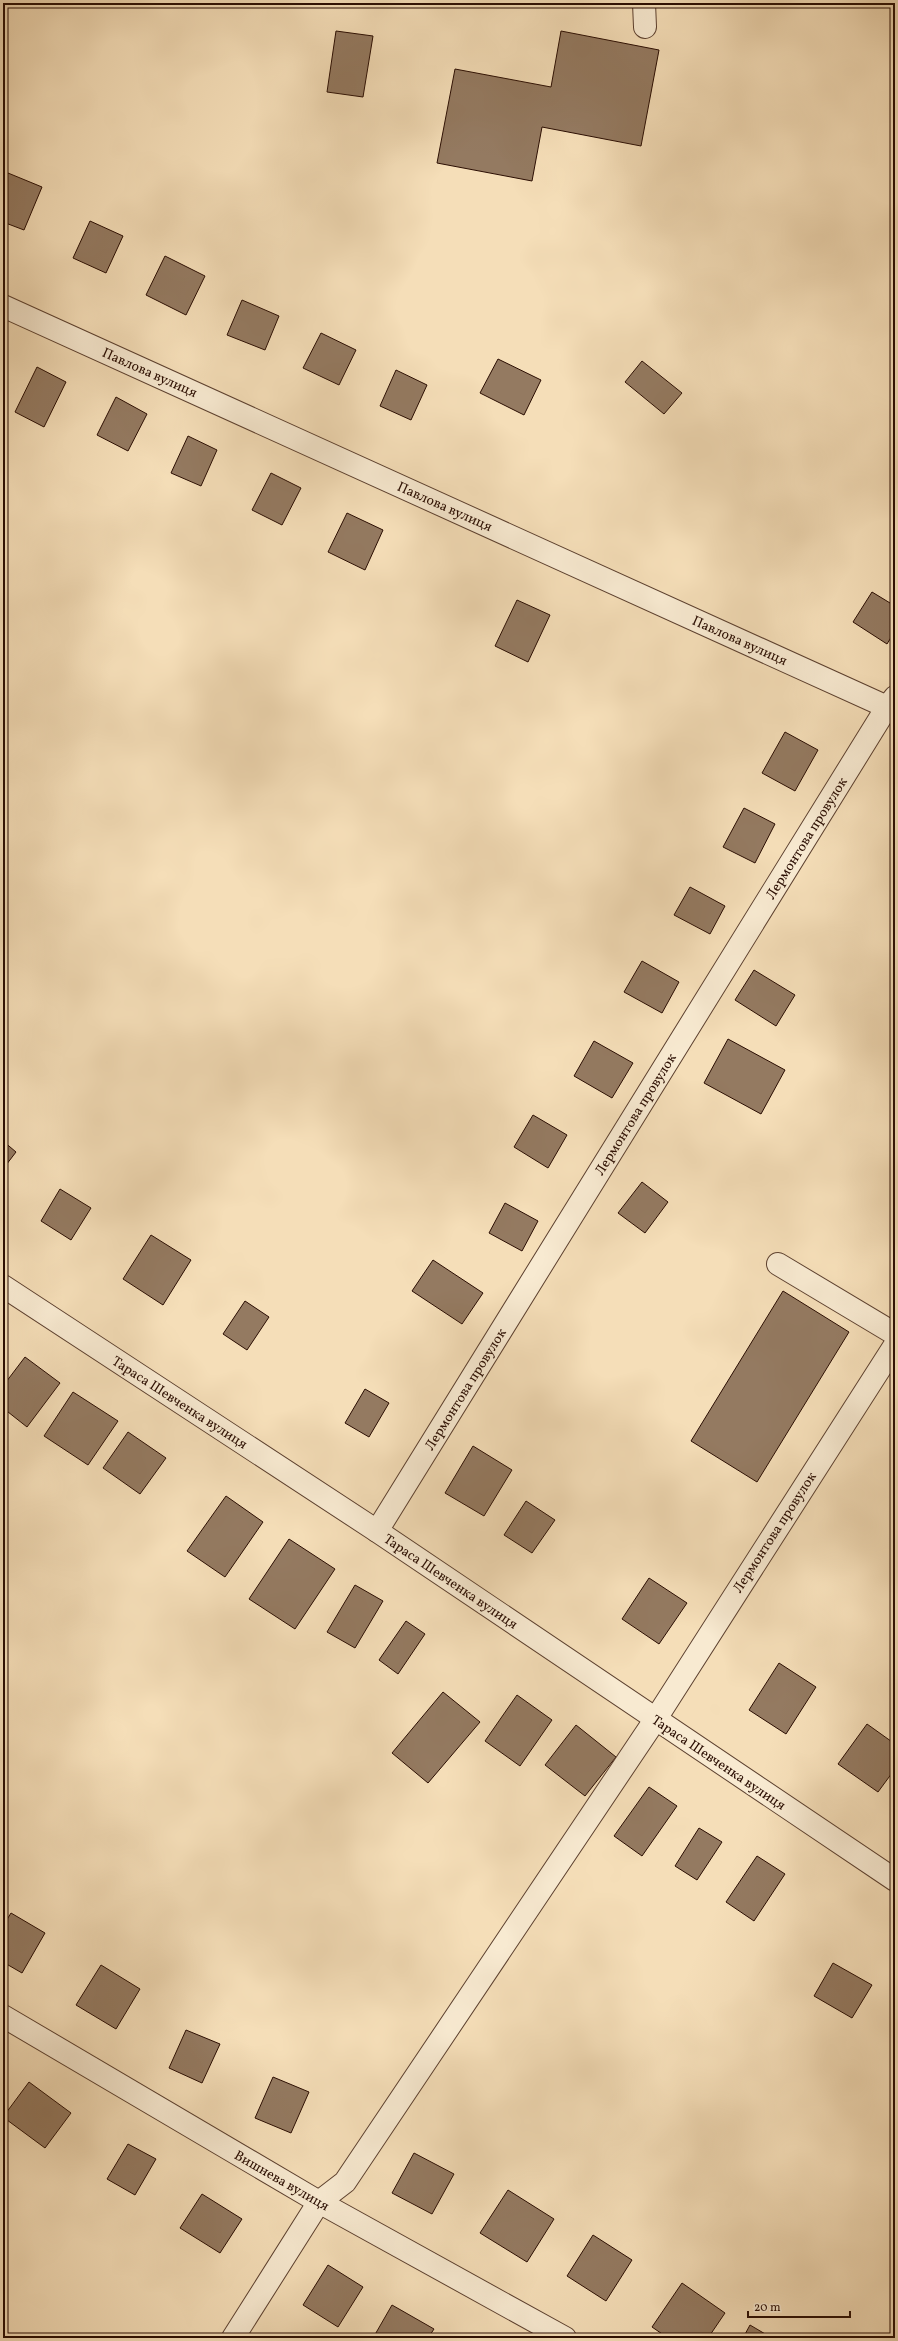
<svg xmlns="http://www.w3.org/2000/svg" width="898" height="2341" viewBox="0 0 898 2341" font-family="Vollkorn,serif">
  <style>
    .building { fill: #947a61; stroke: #2a0d02 }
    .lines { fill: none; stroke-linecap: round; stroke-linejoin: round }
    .minor-casing { stroke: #5d4130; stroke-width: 24 }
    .minor { stroke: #f8ead1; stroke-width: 22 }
    .labels { text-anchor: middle; stroke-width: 4; stroke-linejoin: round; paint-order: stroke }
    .street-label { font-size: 14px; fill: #2a0d02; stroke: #f8ead1 }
  </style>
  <rect width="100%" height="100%" fill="#f5deb8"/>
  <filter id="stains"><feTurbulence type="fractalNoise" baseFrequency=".005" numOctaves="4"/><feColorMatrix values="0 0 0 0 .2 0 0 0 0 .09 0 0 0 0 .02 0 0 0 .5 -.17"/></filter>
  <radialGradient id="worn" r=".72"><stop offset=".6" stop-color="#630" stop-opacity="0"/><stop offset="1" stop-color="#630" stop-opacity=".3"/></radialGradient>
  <g class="building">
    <polygon points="336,31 373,36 363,97 327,92"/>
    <polygon points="561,31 659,50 641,146 542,127 532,181 437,163 455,69 551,87"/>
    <polygon points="8,173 42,187 24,230 3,222 3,186"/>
    <polygon points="90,221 123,236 106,273 73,258"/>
    <polygon points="165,256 205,276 186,315 146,295"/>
    <polygon points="242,300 279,316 265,350 227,335"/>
    <polygon points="321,333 356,350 339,385 303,368"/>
    <polygon points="498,359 541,380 524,415 480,393"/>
    <polygon points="642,361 682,393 664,414 625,382"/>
    <polygon points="37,367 66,382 44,427 15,412"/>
    <polygon points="396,370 427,385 411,420 380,406"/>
    <polygon points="116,397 147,414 128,451 97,435"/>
    <polygon points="188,436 217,450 201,486 171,473"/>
    <polygon points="271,473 301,488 282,525 252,510"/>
    <polygon points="347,513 383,530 365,570 328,552"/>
    <polygon points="872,592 895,606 895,631 887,644 853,622"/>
    <polygon points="517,600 550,615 528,662 495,646"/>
    <polygon points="785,732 818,750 795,791 762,773"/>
    <polygon points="744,808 775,824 755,863 723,847"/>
    <polygon points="690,887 725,906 710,934 674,915"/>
    <polygon points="642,961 679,982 662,1013 624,992"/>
    <polygon points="754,970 795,995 776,1026 735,1000"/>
    <polygon points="728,1039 785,1070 761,1114 704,1083"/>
    <polygon points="594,1041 633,1063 612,1098 574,1076"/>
    <polygon points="533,1115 567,1135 548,1168 514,1147"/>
    <polygon points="3,1141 16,1152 3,1169"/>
    <polygon points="642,1182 668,1202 645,1233 618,1213"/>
    <polygon points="60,1189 91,1208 71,1240 41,1221"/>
    <polygon points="505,1203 538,1221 522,1251 489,1233"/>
    <polygon points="151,1235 191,1260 163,1305 123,1279"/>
    <polygon points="433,1260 483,1293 462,1324 412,1291"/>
    <polygon points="783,1291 849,1332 757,1482 691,1441"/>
    <polygon points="245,1301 269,1317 247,1350 223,1334"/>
    <polygon points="25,1357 60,1383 27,1427 3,1408 3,1386"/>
    <polygon points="365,1389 389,1403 369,1437 345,1423"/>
    <polygon points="73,1392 118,1421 88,1465 44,1436"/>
    <polygon points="128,1432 166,1458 140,1494 103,1468"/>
    <polygon points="473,1446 512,1470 484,1516 445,1493"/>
    <polygon points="226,1496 263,1522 225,1577 187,1551"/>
    <polygon points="526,1501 555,1520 532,1553 504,1535"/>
    <polygon points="289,1539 335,1569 295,1629 249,1599"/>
    <polygon points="649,1578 687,1603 659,1644 622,1619"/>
    <polygon points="355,1585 383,1601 355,1648 327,1632"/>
    <polygon points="406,1621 425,1634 398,1674 379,1660"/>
    <polygon points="779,1663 816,1687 786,1734 749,1710"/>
    <polygon points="443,1692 480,1722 428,1783 392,1753"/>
    <polygon points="517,1695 552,1720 520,1766 485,1741"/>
    <polygon points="867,1724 895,1744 895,1769 878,1792 838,1764"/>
    <polygon points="576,1725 616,1757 585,1796 545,1765"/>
    <polygon points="649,1787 677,1806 642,1856 614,1836"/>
    <polygon points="699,1828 722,1842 697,1880 675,1866"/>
    <polygon points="757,1856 785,1874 754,1921 726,1902"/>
    <polygon points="11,1913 45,1933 22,1973 3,1962 3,1926"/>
    <polygon points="833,1963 872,1985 852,2018 814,1996"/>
    <polygon points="101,1965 140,1989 116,2029 76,2005"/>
    <polygon points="186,2030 220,2044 202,2083 169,2068"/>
    <polygon points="273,2077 309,2092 291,2133 255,2118"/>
    <polygon points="29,2082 71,2113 45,2148 3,2117"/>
    <polygon points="128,2144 156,2159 135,2195 107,2179"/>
    <polygon points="414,2153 454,2174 432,2214 392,2193"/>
    <polygon points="508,2190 554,2219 527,2262 480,2233"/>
    <polygon points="202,2194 242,2219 220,2253 180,2228"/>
    <polygon points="593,2235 632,2260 606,2301 567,2276"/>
    <polygon points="328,2265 363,2287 338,2327 303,2305"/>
    <polygon points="682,2283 725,2313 708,2338 668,2338 652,2327"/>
    <polygon points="392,2305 434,2329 428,2338 373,2338"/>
    <polygon points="750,2325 772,2338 743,2338"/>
  </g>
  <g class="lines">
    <g class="minor-casing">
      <g id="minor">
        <polyline points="644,3 645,27"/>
        <polyline points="3,306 887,707"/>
        <polyline points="778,1264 895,1334"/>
        <polyline points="3,1286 377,1531 895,1880"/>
        <polyline points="377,1531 887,707 895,697"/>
        <polyline points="3,2016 319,2202 565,2338"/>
        <polyline points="233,2338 319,2202 345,2182 655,1720 895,1345"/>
      </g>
    </g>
    <use href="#minor" class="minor"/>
  </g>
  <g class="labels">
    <g class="street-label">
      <text transform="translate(150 372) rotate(24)" y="5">Павлова вулиця</text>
      <text transform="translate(445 506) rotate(24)" y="5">Павлова вулиця</text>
      <text transform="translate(740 640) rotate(24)" y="5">Павлова вулиця</text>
      <text transform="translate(806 838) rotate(-58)" y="5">Лермонтова провулок</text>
      <text transform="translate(635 1114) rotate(-58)" y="5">Лермонтова провулок</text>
      <text transform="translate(465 1389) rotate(-58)" y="5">Лермонтова провулок</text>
      <text transform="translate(180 1402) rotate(33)" y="5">Тараса Шевченка вулиця</text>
      <text transform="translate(774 1532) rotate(-57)" y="5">Лермонтова провулок</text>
      <text transform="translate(451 1581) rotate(34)" y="5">Тараса Шевченка вулиця</text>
      <text transform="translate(719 1762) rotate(34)" y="5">Тараса Шевченка вулиця</text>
      <text transform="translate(282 2180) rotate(30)" y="5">Вишнева вулиця</text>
    </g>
  </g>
  <rect width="898" height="2341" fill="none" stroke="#f5deb8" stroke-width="16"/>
  <rect x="4" y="4" width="890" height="2333" fill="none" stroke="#2a0d02" stroke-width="2"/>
  <rect x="8" y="8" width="882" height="2325" fill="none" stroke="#2a0d02"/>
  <path d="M748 2311v6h102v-6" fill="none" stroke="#2a0d02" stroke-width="2"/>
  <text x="754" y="2311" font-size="12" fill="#2a0d02" stroke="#f8ead1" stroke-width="3" paint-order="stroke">20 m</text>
  <rect width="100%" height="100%" filter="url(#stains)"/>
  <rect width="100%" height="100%" fill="url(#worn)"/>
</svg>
